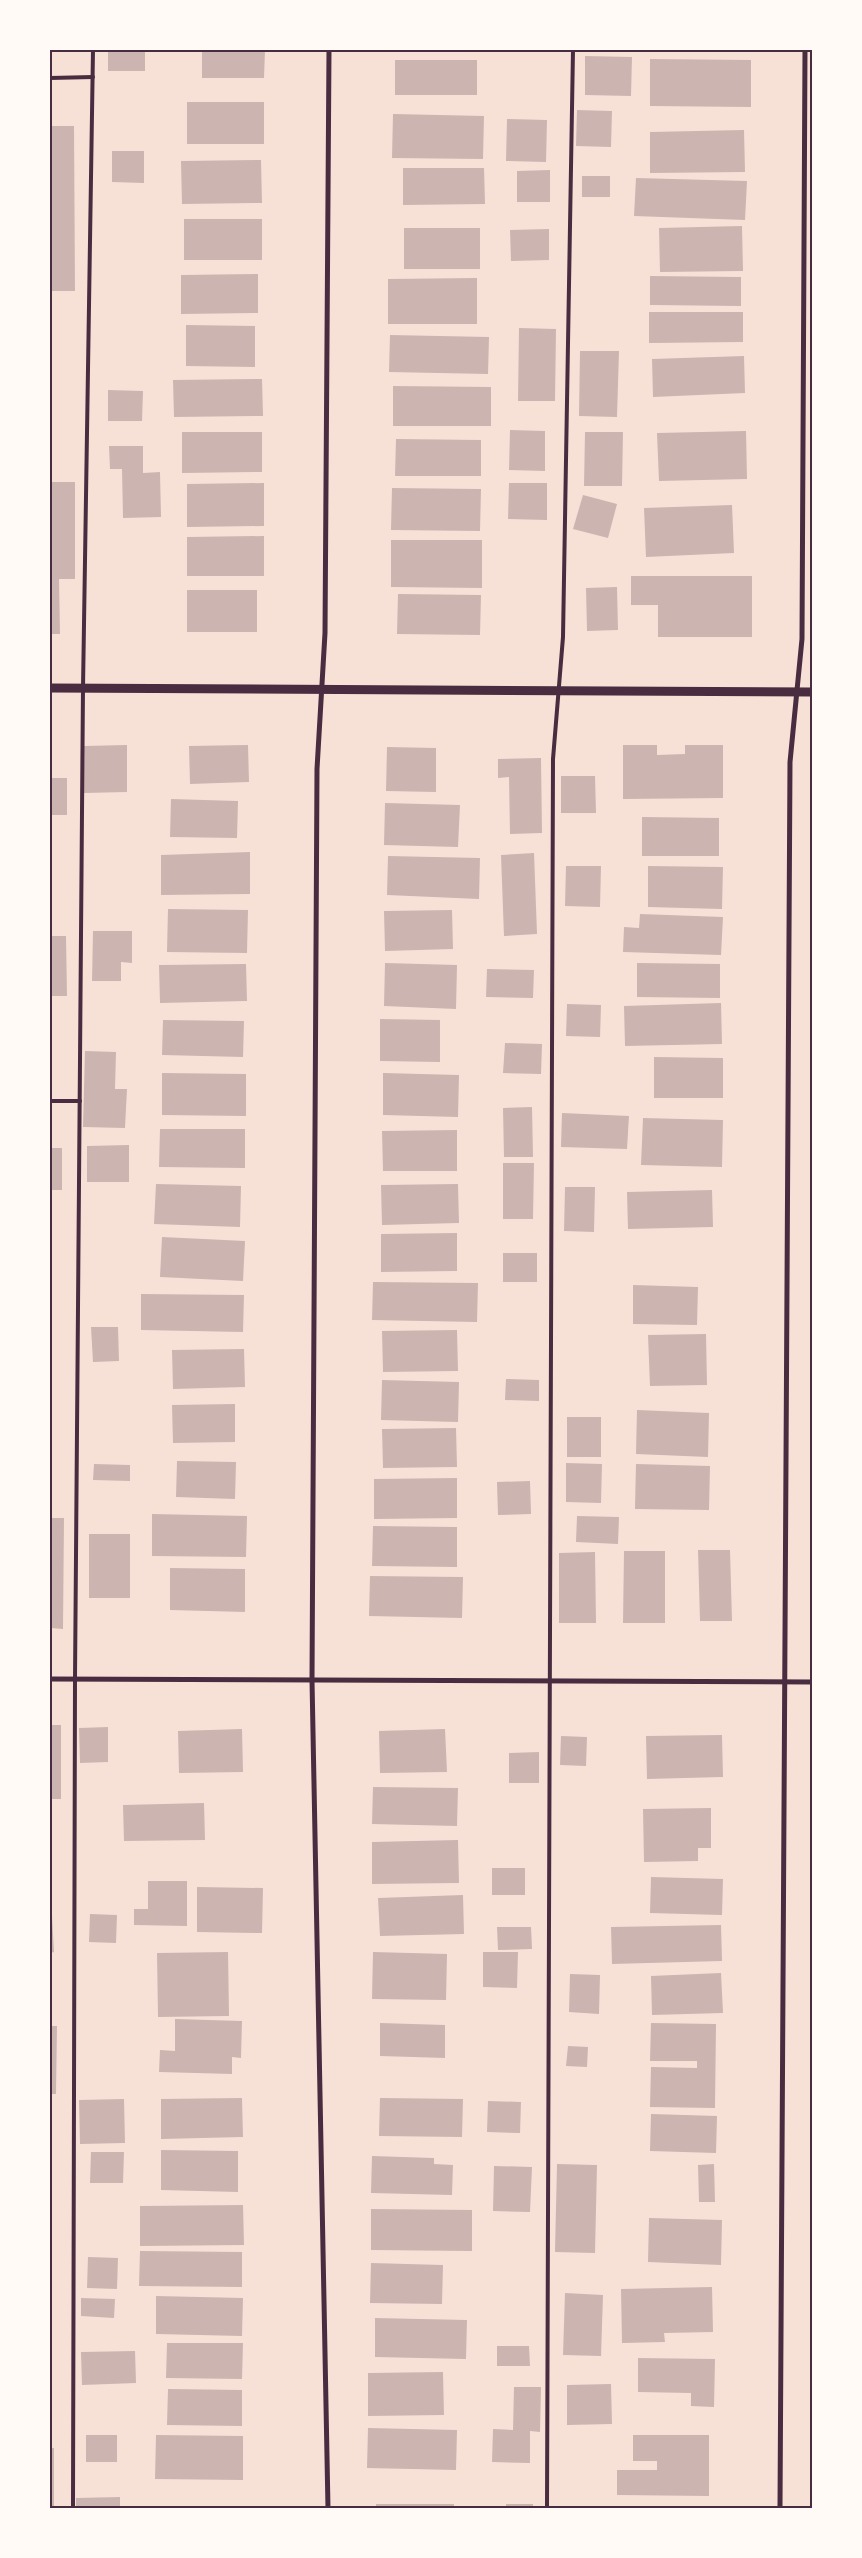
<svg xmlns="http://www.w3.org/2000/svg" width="862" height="2558" viewBox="0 0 862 2558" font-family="'Archivo Narrow',sans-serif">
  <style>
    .building { fill: #ccb4b1 }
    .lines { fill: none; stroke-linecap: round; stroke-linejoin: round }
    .service { stroke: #4a2c40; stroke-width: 4 }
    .minor { stroke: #4a2c40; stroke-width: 5 }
    .tertiary { stroke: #4a2c40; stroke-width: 9 }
    .neatline { fill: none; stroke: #4a2c40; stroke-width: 2 }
  </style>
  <rect width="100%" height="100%" fill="#f7e1d7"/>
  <g class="building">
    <rect x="108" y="50" width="37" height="21"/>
    <polygon points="202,50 265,50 264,78 202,78"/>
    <polygon points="585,56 632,57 631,96 585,95"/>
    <polygon points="650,59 751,60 751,107 650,106"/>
    <rect x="395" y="60" width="82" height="35"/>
    <rect x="187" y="102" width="77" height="42"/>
    <polygon points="577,110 612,111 611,147 576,146"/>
    <polygon points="393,114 484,116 483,159 392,158"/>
    <polygon points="507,119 547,120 546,162 506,161"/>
    <polygon points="50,126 74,126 75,291 50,291"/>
    <polygon points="744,130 745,172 650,173 650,132"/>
    <polygon points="112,151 144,151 144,183 112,182"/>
    <polygon points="261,160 262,203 182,204 181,161"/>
    <polygon points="403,168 484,168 485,204 403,205"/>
    <polygon points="550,170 550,202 517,202 517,171"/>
    <rect x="582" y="176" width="28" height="21"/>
    <polygon points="636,178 747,181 745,220 634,216"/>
    <rect x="184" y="219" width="78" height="41"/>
    <polygon points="742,226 743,271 660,272 659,228"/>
    <rect x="404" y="228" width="76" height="41"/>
    <polygon points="549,229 549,260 511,261 510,230"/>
    <polygon points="258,274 258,313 181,314 181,275"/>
    <polygon points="650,276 741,277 741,306 650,305"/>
    <polygon points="477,278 477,324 388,324 388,279"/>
    <polygon points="649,312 743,312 743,342 649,343"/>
    <polygon points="186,325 255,326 255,367 186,366"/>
    <polygon points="519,328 556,329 555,401 518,401"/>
    <polygon points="390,335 489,337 488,374 389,372"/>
    <polygon points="580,351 619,351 617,417 579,416"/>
    <polygon points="744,356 745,393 653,397 652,359"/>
    <polygon points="262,379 263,416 174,417 173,380"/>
    <polygon points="393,386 491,387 491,426 393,426"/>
    <polygon points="108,390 143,391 142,421 108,421"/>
    <polygon points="510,430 545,431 545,471 509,470"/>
    <polygon points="746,431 747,479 659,481 657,433"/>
    <polygon points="182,432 262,432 262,472 182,473"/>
    <polygon points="585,432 623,432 622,486 584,486"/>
    <polygon points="396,439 481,440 481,476 395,476"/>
    <polygon points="109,446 143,446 143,473 160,472 161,517 123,518 122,469 110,469"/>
    <polygon points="50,482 75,482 75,579 59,579 60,634 50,634"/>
    <polygon points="264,483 264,526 187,527 187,484"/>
    <polygon points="509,483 547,483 547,520 508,519"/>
    <polygon points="392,488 481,489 480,531 391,530"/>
    <polygon points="583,495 617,504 608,538 573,529"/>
    <polygon points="732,505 734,553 646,557 644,508"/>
    <polygon points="264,536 264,576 187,576 187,537"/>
    <polygon points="391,540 482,540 482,588 391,587"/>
    <polygon points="631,576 752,576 752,637 658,637 658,605 631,605"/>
    <polygon points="617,587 618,630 587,631 586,588"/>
    <rect x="187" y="590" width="70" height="42"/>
    <polygon points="398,594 481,595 480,635 397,634"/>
    <polygon points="127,745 127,792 84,793 84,746"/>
    <polygon points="248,745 249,782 190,784 189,746"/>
    <polygon points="623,745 657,745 657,755 685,754 685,745 723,745 723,798 623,799"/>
    <polygon points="387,747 436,748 436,792 386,791"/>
    <polygon points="541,758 542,833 510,834 509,777 498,778 498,759"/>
    <polygon points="561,776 595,776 596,813 561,813"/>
    <rect x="50" y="778" width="17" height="37"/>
    <polygon points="171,799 238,801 237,838 170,837"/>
    <polygon points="385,803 460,805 458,847 384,845"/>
    <polygon points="642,817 719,818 719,856 642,856"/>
    <polygon points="250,852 250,894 161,895 161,855"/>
    <polygon points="534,853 537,934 504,936 501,855"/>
    <polygon points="388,856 480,858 479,899 387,895"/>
    <polygon points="566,866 601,866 600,907 565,906"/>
    <polygon points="648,866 723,867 722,909 648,907"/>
    <polygon points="168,909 248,910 247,953 167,952"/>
    <polygon points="452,910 453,949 385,951 384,911"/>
    <polygon points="640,914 723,917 721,955 623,952 624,927 639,928"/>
    <polygon points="93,931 132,931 132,963 121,962 121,981 92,981"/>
    <polygon points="50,936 66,936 67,996 52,996 52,1056 50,1056"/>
    <polygon points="385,963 457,965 456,1009 384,1006"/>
    <polygon points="637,963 720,964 720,998 637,997"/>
    <polygon points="246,964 247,1001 160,1003 159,965"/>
    <polygon points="487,969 534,970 533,998 486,997"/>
    <polygon points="721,1003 722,1044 625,1046 624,1006"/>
    <polygon points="567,1004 601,1005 600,1037 566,1036"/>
    <polygon points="380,1019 440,1020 440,1062 380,1061"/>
    <polygon points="163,1020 244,1021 243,1057 162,1055"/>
    <polygon points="505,1043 542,1044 541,1074 503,1073"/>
    <polygon points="85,1051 116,1052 115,1089 127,1089 125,1128 83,1127"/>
    <polygon points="654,1057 723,1058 723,1098 654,1098"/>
    <polygon points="162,1073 246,1074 246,1116 162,1115"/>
    <polygon points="383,1073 459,1075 458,1117 383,1115"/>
    <polygon points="532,1107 533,1157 504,1157 503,1108"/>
    <polygon points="562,1113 629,1116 627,1149 561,1147"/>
    <polygon points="643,1118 723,1120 722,1167 641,1165"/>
    <polygon points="160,1129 245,1129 245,1168 159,1167"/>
    <polygon points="457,1130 457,1171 383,1171 382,1131"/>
    <polygon points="129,1145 129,1182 87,1182 87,1146"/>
    <rect x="50" y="1148" width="12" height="42"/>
    <polygon points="503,1163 534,1163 533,1219 503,1219"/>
    <polygon points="156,1184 241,1186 240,1227 154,1224"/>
    <polygon points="458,1184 459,1223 382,1225 381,1185"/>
    <polygon points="565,1187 595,1187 594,1232 564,1231"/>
    <polygon points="712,1190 713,1227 628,1229 627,1192"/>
    <polygon points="457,1233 457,1271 381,1272 381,1234"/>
    <polygon points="162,1237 245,1241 243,1281 160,1277"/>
    <rect x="503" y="1253" width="34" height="29"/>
    <polygon points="373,1282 478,1283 477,1322 372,1320"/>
    <polygon points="633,1285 698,1287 697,1325 633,1324"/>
    <polygon points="141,1294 244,1295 243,1332 141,1330"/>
    <polygon points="91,1327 118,1327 119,1361 93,1362"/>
    <polygon points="457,1330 458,1371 383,1372 382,1331"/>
    <polygon points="706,1334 707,1385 650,1386 648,1335"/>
    <polygon points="244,1349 245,1387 173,1389 172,1350"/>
    <polygon points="506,1379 539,1380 539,1401 505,1400"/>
    <polygon points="382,1380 459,1382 458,1422 381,1420"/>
    <polygon points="235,1404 235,1442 173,1443 172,1405"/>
    <polygon points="637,1410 709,1413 708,1457 636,1454"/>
    <rect x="567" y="1417" width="34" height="40"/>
    <polygon points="456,1428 457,1467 383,1468 382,1429"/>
    <polygon points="177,1461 236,1462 235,1499 176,1497"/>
    <polygon points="566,1463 602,1464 601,1503 566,1502"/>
    <polygon points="94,1464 130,1465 130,1481 93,1480"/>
    <polygon points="636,1464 710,1466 709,1510 635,1509"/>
    <polygon points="457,1478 457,1518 374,1519 374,1479"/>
    <polygon points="530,1481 531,1514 498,1515 497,1482"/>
    <polygon points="152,1514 247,1516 246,1557 152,1556"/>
    <polygon points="577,1516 619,1517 618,1544 576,1542"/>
    <polygon points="50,1518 64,1518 63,1629 50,1628"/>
    <polygon points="373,1526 457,1527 457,1567 372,1566"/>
    <rect x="89" y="1534" width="41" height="64"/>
    <polygon points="698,1550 730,1550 732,1621 700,1621"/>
    <polygon points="624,1551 665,1551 665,1623 623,1623"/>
    <polygon points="595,1552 596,1623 559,1623 559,1553"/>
    <polygon points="170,1568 245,1569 245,1612 170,1610"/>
    <polygon points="370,1576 463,1577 462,1618 369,1616"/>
    <rect x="50" y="1725" width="11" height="74"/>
    <polygon points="108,1727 108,1762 80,1763 79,1728"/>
    <polygon points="242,1729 243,1772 179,1773 178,1731"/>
    <polygon points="445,1729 447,1772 380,1773 379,1731"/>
    <polygon points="722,1735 723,1777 647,1779 646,1736"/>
    <polygon points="561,1736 587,1737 586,1766 560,1765"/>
    <polygon points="539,1752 539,1783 509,1783 509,1753"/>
    <polygon points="373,1787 458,1788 457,1826 372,1824"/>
    <polygon points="204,1803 205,1840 124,1841 123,1805"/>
    <polygon points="711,1808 711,1848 698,1848 698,1861 644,1862 643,1809"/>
    <polygon points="458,1840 459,1883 372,1884 372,1842"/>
    <rect x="492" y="1868" width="33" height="27"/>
    <polygon points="651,1877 723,1879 722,1915 650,1913"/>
    <polygon points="148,1881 187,1881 187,1926 134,1925 134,1909 148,1909"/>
    <polygon points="50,1882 52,1882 52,1908 50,1909"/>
    <polygon points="197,1887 263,1888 262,1933 197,1932"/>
    <polygon points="463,1895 464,1934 380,1936 378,1898"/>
    <polygon points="90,1914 117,1915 116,1943 89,1942"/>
    <polygon points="50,1915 52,1915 54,1952 50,1953"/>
    <polygon points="721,1925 722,1961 612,1964 611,1927"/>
    <polygon points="497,1927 531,1927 532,1949 498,1950"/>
    <polygon points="228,1952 229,2016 158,2017 157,1953"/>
    <polygon points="373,1952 447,1954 446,2000 372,1999"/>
    <polygon points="483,1952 518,1952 517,1988 483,1987"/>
    <polygon points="721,1973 723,2013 652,2015 651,1976"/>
    <polygon points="570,1974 600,1975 599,2014 569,2012"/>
    <polygon points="175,2019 242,2021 241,2058 232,2057 232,2074 159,2072 160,2050 175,2051"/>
    <polygon points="380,2023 445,2025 445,2058 380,2056"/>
    <polygon points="651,2023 716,2024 715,2108 650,2107 651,2067 697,2068 697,2061 650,2061"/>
    <polygon points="50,2026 57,2026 56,2094 50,2094"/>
    <polygon points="568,2046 588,2047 587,2067 566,2066"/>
    <polygon points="242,2098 243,2137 161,2139 161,2099"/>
    <polygon points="380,2098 463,2099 462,2137 379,2136"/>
    <polygon points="124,2099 125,2143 80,2144 79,2100"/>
    <polygon points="488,2101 521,2102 520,2133 487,2132"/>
    <polygon points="651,2114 717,2116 716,2153 650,2151"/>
    <polygon points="161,2150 238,2151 238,2192 161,2190"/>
    <polygon points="91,2152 124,2152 123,2183 90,2183"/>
    <polygon points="372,2156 434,2158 434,2164 453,2165 452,2195 371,2193"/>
    <polygon points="557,2164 597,2165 595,2253 555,2252"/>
    <polygon points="714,2164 715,2202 699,2202 698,2165"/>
    <polygon points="494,2166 532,2167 530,2212 493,2211"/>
    <polygon points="243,2205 244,2245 140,2246 140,2206"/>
    <polygon points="371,2209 472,2210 472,2251 371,2250"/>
    <polygon points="649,2218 722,2220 721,2265 648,2262"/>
    <polygon points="140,2251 242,2252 242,2287 139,2286"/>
    <polygon points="88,2257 118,2258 117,2289 87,2288"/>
    <polygon points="371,2263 443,2265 442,2304 370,2303"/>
    <polygon points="712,2287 713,2332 664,2333 665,2342 622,2343 621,2289"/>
    <polygon points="565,2293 603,2295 601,2356 563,2355"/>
    <polygon points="156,2296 243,2298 242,2336 156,2334"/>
    <polygon points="81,2298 115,2299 114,2318 81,2316"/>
    <polygon points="375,2318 467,2320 466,2359 375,2357"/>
    <polygon points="167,2343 243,2343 242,2379 166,2378"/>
    <polygon points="497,2346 529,2346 530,2366 497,2366"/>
    <polygon points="135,2351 136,2383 82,2385 81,2352"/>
    <polygon points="638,2358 715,2359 714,2407 691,2406 691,2393 638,2392"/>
    <polygon points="443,2372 444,2415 368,2416 368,2373"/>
    <polygon points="611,2384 612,2424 567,2425 567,2385"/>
    <polygon points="514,2387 541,2387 540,2432 530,2431 530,2463 492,2462 493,2429 513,2430"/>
    <polygon points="168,2389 242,2390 242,2426 167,2425"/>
    <polygon points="368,2428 457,2430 456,2470 367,2468"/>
    <rect x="86" y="2435" width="31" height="27"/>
    <polygon points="156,2435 243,2436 243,2480 155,2479"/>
    <polygon points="633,2435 709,2435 709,2496 617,2495 617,2470 657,2470 657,2461 633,2461"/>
    <rect x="50" y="2448" width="4" height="60"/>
    <polygon points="120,2497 120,2508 76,2508 76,2498"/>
    <rect x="376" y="2504" width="78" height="4"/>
    <rect x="506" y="2504" width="27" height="4"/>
  </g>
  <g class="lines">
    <g class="service">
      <polyline points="50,78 93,77"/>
      <polyline points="50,1101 80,1101"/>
      <polyline points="73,2508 75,1679 83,688 93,50"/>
      <polyline points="547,2508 553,759 563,637 573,50"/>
    </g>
    <g class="minor">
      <polyline points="50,1679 812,1682"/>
      <polyline points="328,2508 312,1680 317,769 325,633 329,50"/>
      <polyline points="780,2508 790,762 802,639 805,50"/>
    </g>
    <polyline class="tertiary" points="50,688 812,692"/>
  </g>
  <rect width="862" height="2558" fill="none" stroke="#fffaf5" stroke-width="102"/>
  <rect x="51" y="51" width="760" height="2456" class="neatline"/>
</svg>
